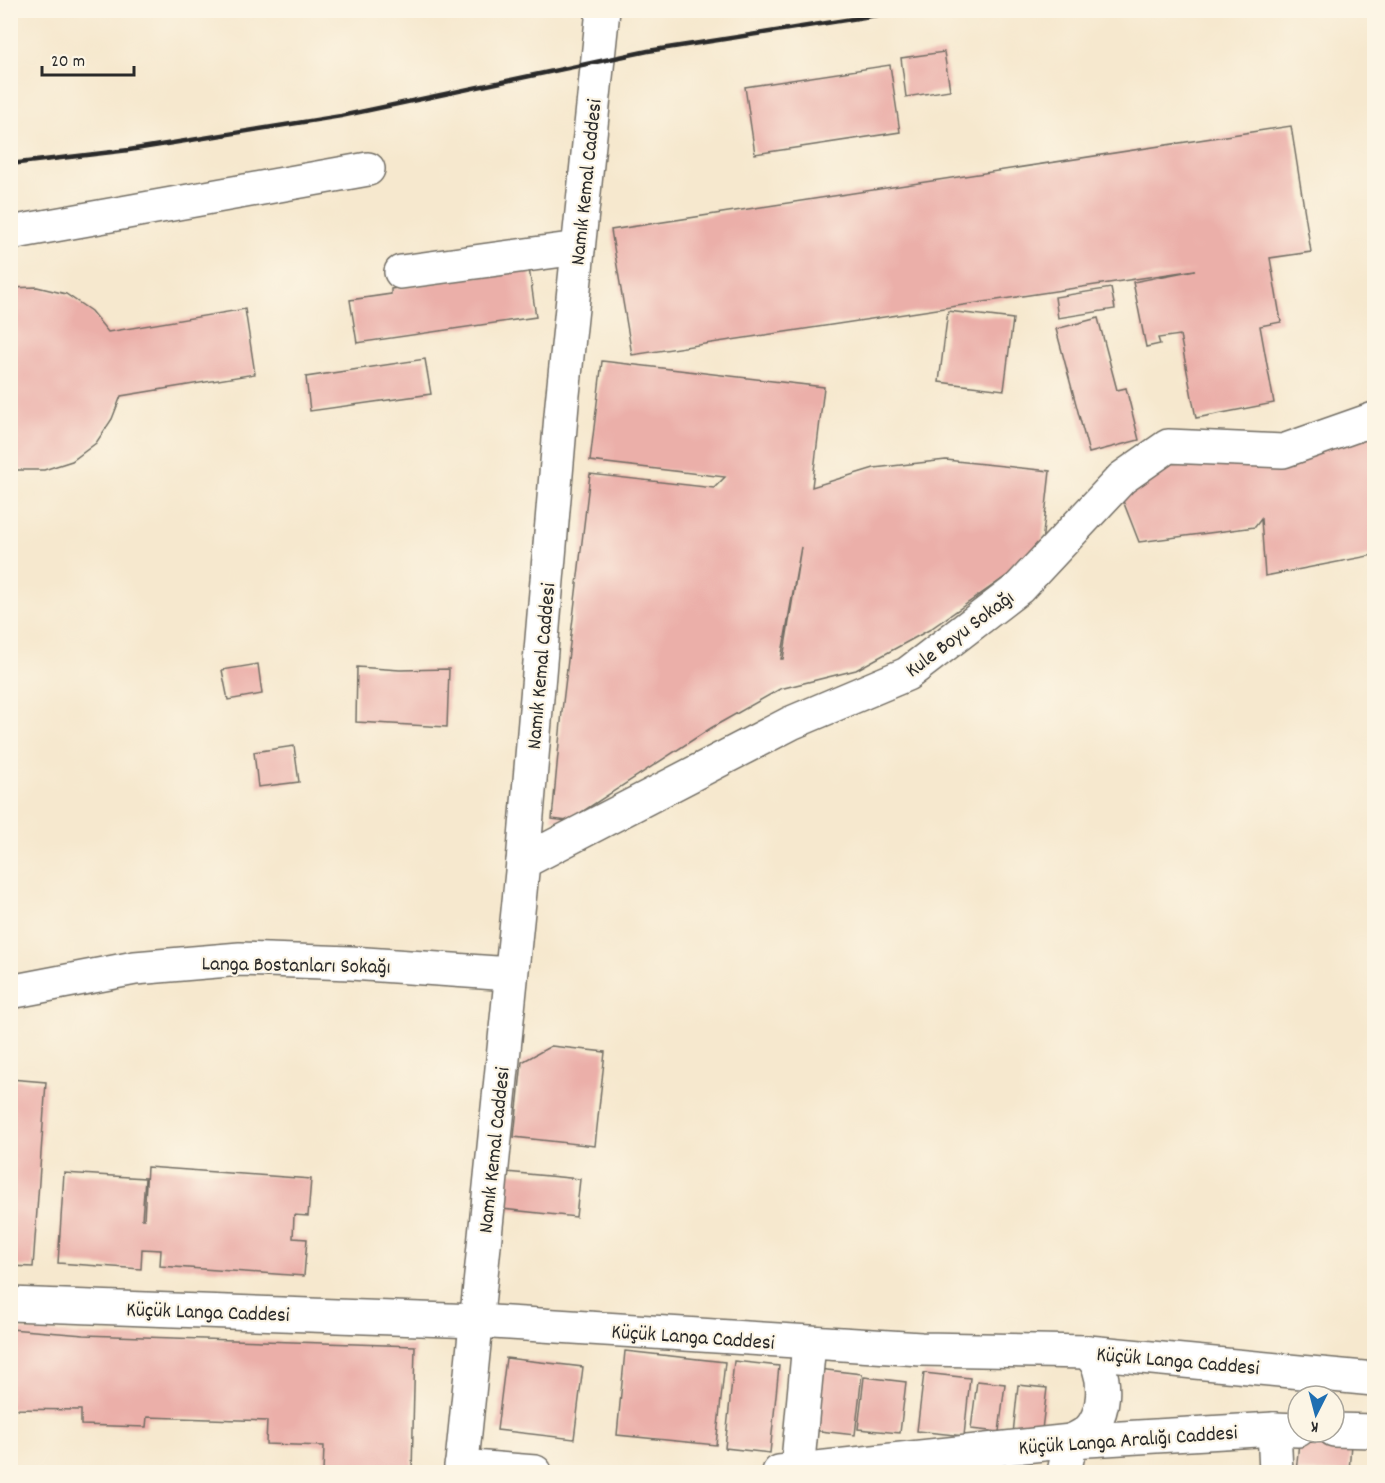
<svg xmlns="http://www.w3.org/2000/svg" width="1385" height="1483" viewBox="0 0 1385 1483" font-family="Dekko,sans-serif">
  <style>
    .building { fill: #ebafa9; fill-rule: evenodd }
    .lines { fill: none; stroke-linecap: round; stroke-linejoin: round }
    .minor-casing { stroke: #726d64; stroke-width: 36 }
    .major-casing { stroke: #726d64; stroke-width: 36 }
    .minor { stroke: #fff; stroke-width: 33 }
    .major { stroke: #fff; stroke-width: 33 }
    .rail { stroke: #2b2b2b; stroke-width: 4.5 }
    .labels { text-anchor: middle; stroke-width: 4.5; stroke-linejoin: round; paint-order: stroke }
    .street-label { font-size: 21px; fill: #2b2b2b; stroke: #fcf5e5 }
  </style>
  <rect width="100%" height="100%" fill="#fcf5e5"/>
  <filter id="ink" filterUnits="userSpaceOnUse"><feTurbulence type="fractalNoise" baseFrequency=".0167" numOctaves="2"/><feDisplacementMap in="SourceGraphic" scale="12" xChannelSelector="R" yChannelSelector="G"/><feConvolveMatrix kernelMatrix="1 2 1 2 8 2 1 2 1" color-interpolation-filters="sRGB"/></filter>
  <filter id="wash" filterUnits="userSpaceOnUse"><feTurbulence type="fractalNoise" baseFrequency=".008" numOctaves="4" result="noise"/><feDisplacementMap in="SourceGraphic" scale="24" xChannelSelector="R" yChannelSelector="G"/><feGaussianBlur stdDeviation="1.35" result="paint"/><feColorMatrix in="noise" values="0 0 0 0 0 0 0 0 0 0 0 0 0 0 0 0 0 1.4 0 .05"/><feComposite in="paint" operator="in"/></filter>
  <g filter="url(#wash)">
    <rect width="100%" height="100%" fill="#f6e8ce"/>
    <g id="blocks">
      <g class="building">
        <polygon points="944,52 950,90 906,97 901,58"/>
        <polygon points="890,65 900,132 755,154 745,87"/>
        <polygon points="1291,126 1311,252 1270,258 1281,322 1260,326 1274,403 1196,418 1180,335 1158,338 1160,344 1146,347 1133,282 1195,270 632,355 611,230"/>
        <polygon points="529,268 536,317 357,343 350,300 391,294 391,289"/>
        <polygon points="37,287 66,294 91,311 108,332 245,309 255,374 121,396 112,419 96,443 72,461 44,470 10,470 10,288"/>
        <polygon points="1111,288 1115,309 1058,318 1055,297"/>
        <polygon points="948,311 1013,319 1004,390 939,382"/>
        <polygon points="1098,318 1117,390 1126,388 1139,440 1089,453 1056,329"/>
        <polygon points="425,359 431,394 310,411 306,377"/>
        <path d="M 602,361 L 824,387 L 812,487 L 874,468 L 946,460 L 1050,471 L 1041,552 L 929,630 L 856,670 L 780,689 L 711,728 L 568,821 L 552,819 L 562,711 L 590,474 L 714,488 L 725,477 L 590,461 ZM 801,547 L 783,659 L 781,659 Z"/>
        <polygon points="1374,428 1374,555 1265,576 1261,519 1255,527 1139,542 1118,488 1164,455"/>
        <polygon points="258,664 262,694 228,700 222,670"/>
        <polygon points="357,667 400,670 449,669 447,727 356,722"/>
        <polygon points="294,746 299,782 258,787 254,752"/>
        <polygon points="551,1046 605,1052 595,1146 514,1137 522,1062"/>
        <polygon points="10,1079 46,1082 33,1267 10,1266"/>
        <polygon points="147,1167 311,1179 308,1216 294,1215 293,1238 307,1239 304,1276 160,1266 161,1250 142,1249 141,1269 58,1263 64,1173 145,1178 142,1219 144,1219"/>
        <polygon points="506,1172 580,1179 576,1217 502,1209"/>
        <polygon points="10,1329 84,1335 415,1346 412,1472 323,1472 324,1446 266,1444 267,1421 147,1417 146,1427 81,1425 81,1410 10,1409"/>
        <polygon points="625,1351 725,1362 716,1445 617,1435"/>
        <polygon points="506,1358 583,1367 574,1439 497,1430"/>
        <polygon points="734,1361 779,1366 770,1453 725,1448"/>
        <polygon points="818,1369 862,1374 855,1435 811,1430"/>
        <polygon points="924,1373 970,1378 964,1436 917,1431"/>
        <polygon points="864,1377 906,1382 900,1433 858,1429"/>
        <polygon points="977,1381 1005,1384 999,1432 971,1429"/>
        <polygon points="1018,1385 1047,1388 1041,1438 1013,1434"/>
        <polygon points="1299,1442 1351,1443 1349,1472 1296,1472"/>
        <polygon points="1176,1468 1208,1471 1208,1472 1176,1472"/>
      </g>
    </g>
  </g>
  <g filter="url(#ink)">
    <use href="#blocks" fill-opacity="0" stroke="#726d64" stroke-width="1.5"/>
    <g class="lines">
      <g class="minor-casing">
        <g id="minor">
          <polyline points="10,233 368,169"/>
          <polyline points="401,272 578,248"/>
          <polyline points="523,862 791,723 907,674 1019,588 1122,478 1168,446 1283,451 1374,419"/>
          <polyline points="10,992 135,968 240,959 351,963 511,974"/>
          <polyline points="10,1304 476,1321 921,1349 1088,1352 1374,1379"/>
          <polyline points="1274,1429 1276,1472"/>
          <polyline points="1334,1430 1374,1431"/>
          <polyline points="461,1466 535,1472"/>
          <polyline points="779,1472 1071,1441 1274,1429 1298,1430"/>
          <polyline points="797,1472 809,1343"/>
          <path d="M 1064,1472 L 1071,1441 C 1080,1437 1089,1433 1094,1424 C 1104,1408 1105,1385 1099,1368 C 1097,1362 1092,1357 1088,1352"/>
        </g>
      </g>
      <g class="major-casing">
        <polyline id="major" points="461,1472 523,862 562,404 603,10"/>
      </g>
      <use href="#minor" class="minor"/>
      <use href="#major" class="major"/>
      <polyline class="rail" points="10,164 129,150 341,116 648,51 909,10"/>
    </g>
  </g>
  <g class="labels">
    <g class="street-label">
      <text transform="translate(585 182) rotate(-84)" y="7">Namık Kemal Caddesi</text>
      <text transform="translate(959 633) rotate(-37)" y="7">Kule Boyu Sokağı</text>
      <text transform="translate(540 666) rotate(-85)" y="7">Namık Kemal Caddesi</text>
      <text transform="translate(296 964) rotate(1)" y="7">Langa Bostanları Sokağı</text>
      <text transform="translate(493 1150) rotate(-84)" y="7">Namık Kemal Caddesi</text>
      <text transform="translate(208 1311) rotate(2)" y="7">Küçük Langa Caddesi</text>
      <text transform="translate(693 1336) rotate(4)" y="7">Küçük Langa Caddesi</text>
      <text transform="translate(1178 1360) rotate(5)" y="7">Küçük Langa Caddesi</text>
      <text transform="translate(1128 1439) rotate(-4)" y="7">Küçük Langa Aralığı Caddesi</text>
    </g>
  </g>
  <rect width="1385" height="1483" fill="none" stroke="#fcf5e5" stroke-width="36"/>
  <g transform="translate(1316 1414) rotate(186)"><circle r="28" fill="#fcf5e5" stroke="#a8a49b" stroke-width="1.5"/>
  <path d="M0-4.5L10 22L0 15L-10 22Z" fill="#1f6fb2"/>
  <text y="-9" font-size="16" font-weight="bold" text-anchor="middle" fill="#2b2b2b">K</text>
  </g>
  <path d="M42 66v9h92v-9" fill="none" stroke="#2b2b2b" stroke-width="3"/>
  <text x="51" y="66" font-size="18" fill="#2b2b2b" stroke="#fcf5e5" stroke-width="4.5" paint-order="stroke">20 m</text>
</svg>
